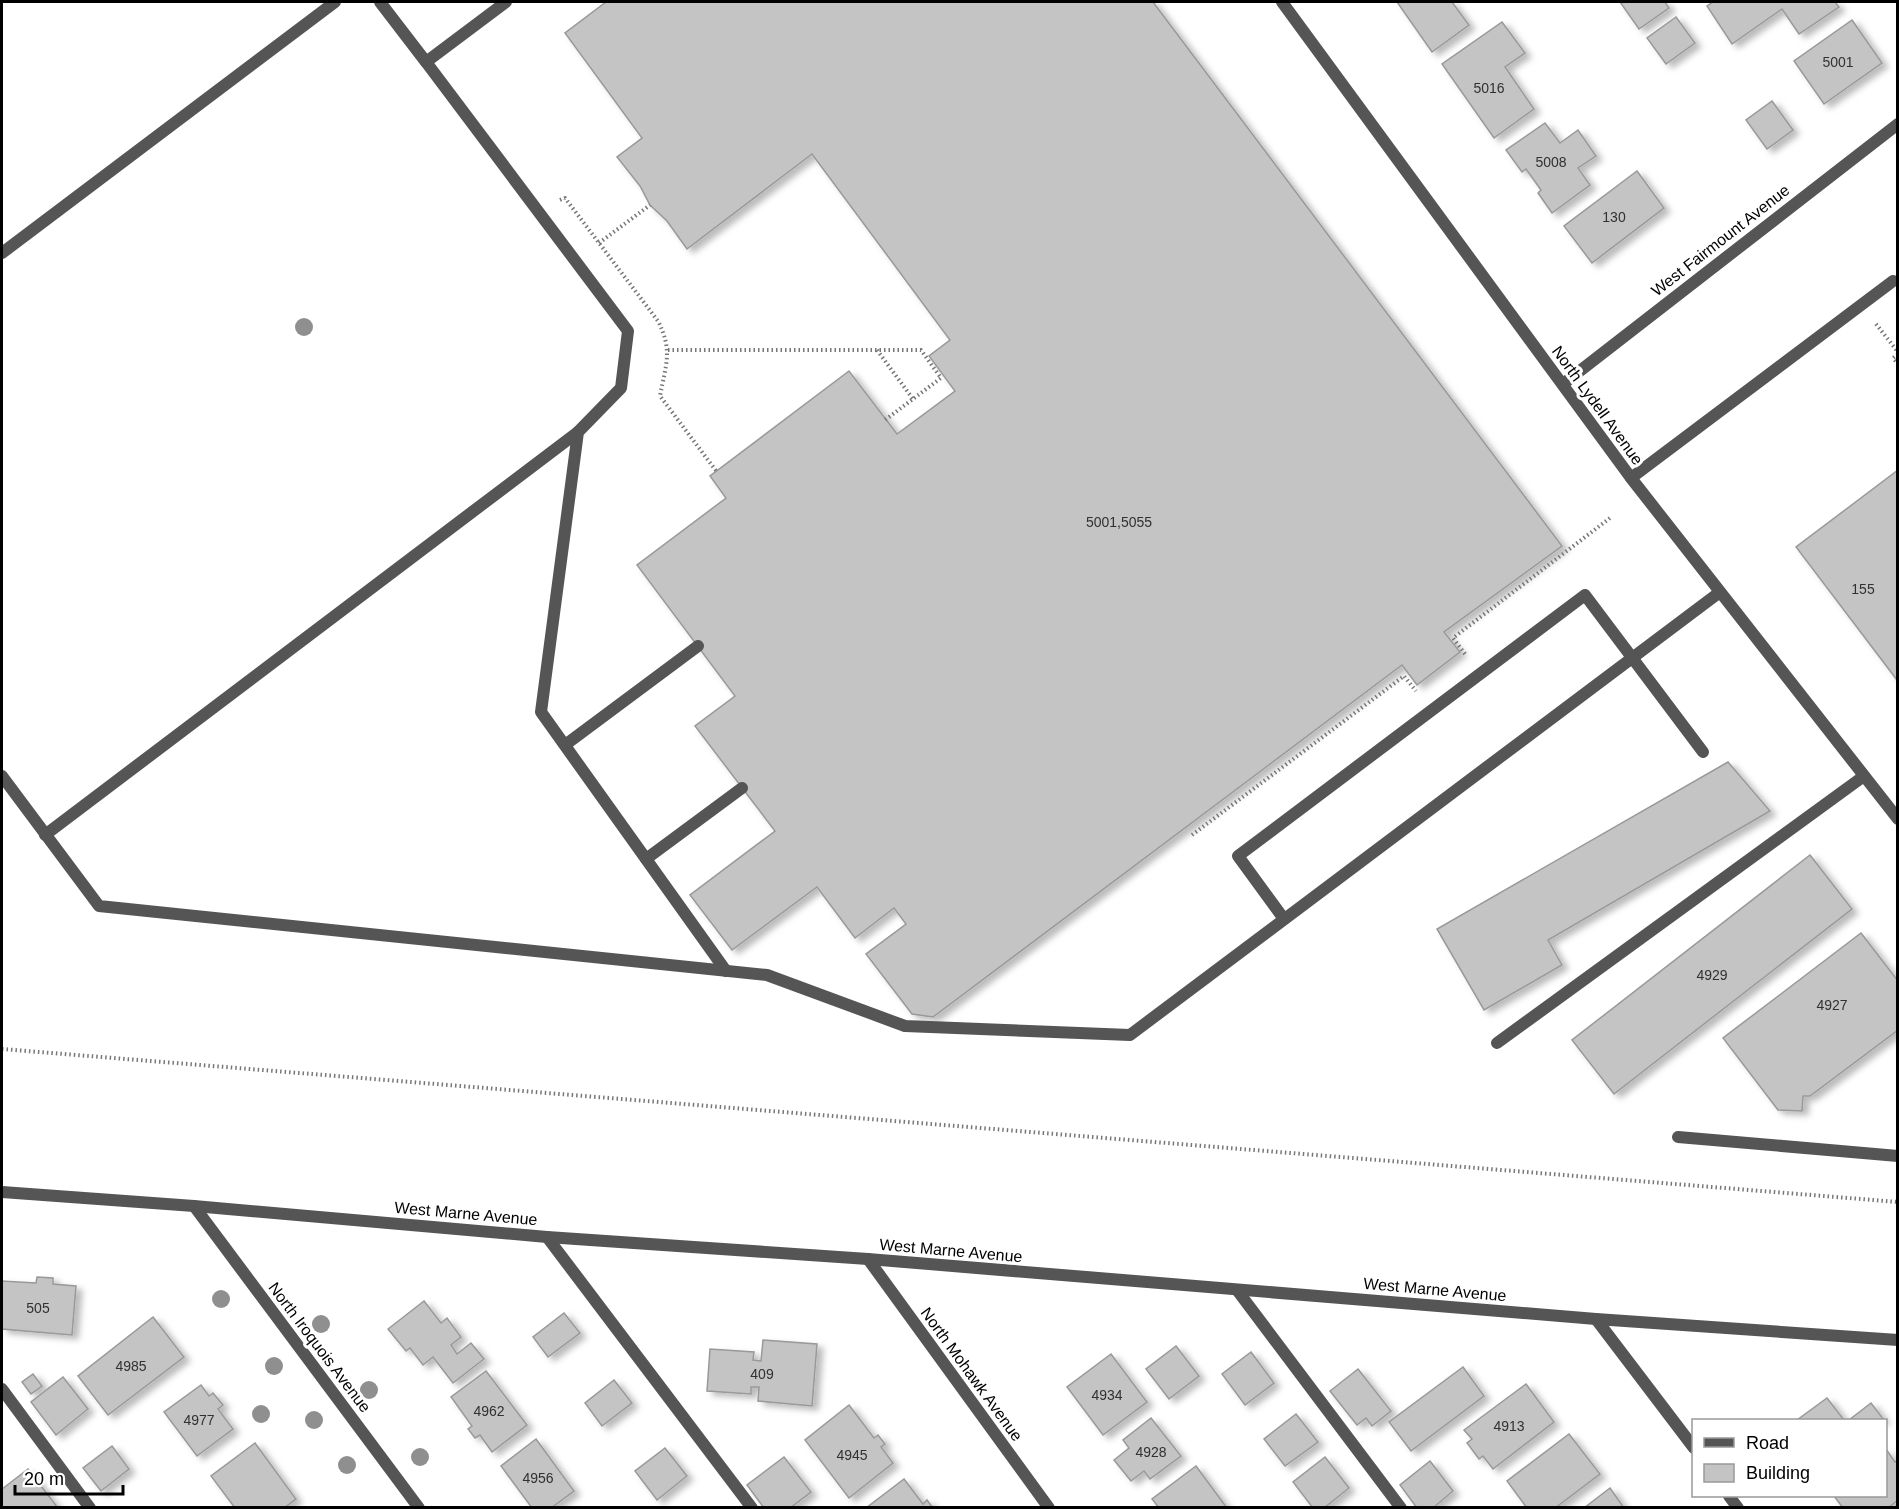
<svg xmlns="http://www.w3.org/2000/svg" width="1899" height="1509" viewBox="0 0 1899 1509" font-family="Helvetica,sans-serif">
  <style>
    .building { fill: #c4c4c4; stroke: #999; stroke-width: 1.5; filter: url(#shadow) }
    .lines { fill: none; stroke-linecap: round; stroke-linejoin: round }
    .path { stroke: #777; stroke-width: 4; stroke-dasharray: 1.5 3; stroke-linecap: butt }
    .lane { stroke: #555; stroke-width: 12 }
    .street { stroke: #555; stroke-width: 12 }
    .tree { fill: #8f8f8f }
    .labels { text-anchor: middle; stroke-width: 6; stroke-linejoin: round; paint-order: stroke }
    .number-label { font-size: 14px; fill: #313131 }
    .street-label { font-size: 16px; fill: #000; stroke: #fff }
  </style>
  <defs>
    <filter id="shadow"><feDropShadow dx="6" dy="4" stdDeviation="3" flood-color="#0004"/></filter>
  </defs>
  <rect width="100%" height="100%" fill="#fff"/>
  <g class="building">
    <polygon points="606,2 1153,2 1562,546 1444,632 1460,652 1417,685 1402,665 933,1017 912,1014 866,954 906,924 894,908 855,938 817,887 732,950 690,895 775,831 695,726 735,696 637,565 726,498 710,476 849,371 897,434 955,391 929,356 950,340 812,154 687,249 667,221 650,205 640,186 617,157 642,138 565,33"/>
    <polygon points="1397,2 1452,2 1469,25 1432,52"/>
    <polygon points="1620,2 1665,2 1669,8 1639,29"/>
    <polygon points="1713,2 1835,2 1839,7 1799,34 1782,9 1732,44 1707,6"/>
    <polygon points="1676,17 1695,43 1666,64 1647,38"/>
    <polygon points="1852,20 1882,63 1824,104 1794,61"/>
    <polygon points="1502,22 1525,53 1505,67 1534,109 1494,138 1442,64"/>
    <polygon points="1772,101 1793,130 1767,149 1746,120"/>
    <polygon points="1545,123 1560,143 1578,130 1596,156 1578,168 1590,185 1552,213 1538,193 1541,190 1526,169 1522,172 1506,150"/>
    <polygon points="1637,171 1664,208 1592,263 1564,226"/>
    <polygon points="1898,470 1898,679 1897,680 1796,547"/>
    <polygon points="1728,762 1770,811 1548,940 1562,965 1484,1010 1437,929"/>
    <polygon points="1810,855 1852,909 1614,1094 1572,1040"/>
    <polygon points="1861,933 1898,981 1898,1030 1810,1096 1803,1096 1802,1111 1778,1110 1723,1038"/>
    <polygon points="37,1277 53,1278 53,1284 76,1286 72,1335 2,1329 2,1281 36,1283"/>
    <polygon points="424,1301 441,1323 447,1318 461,1337 451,1345 457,1354 471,1343 484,1359 453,1383 433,1357 423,1365 410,1348 406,1351 388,1329"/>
    <polygon points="564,1313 580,1333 548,1357 533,1337"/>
    <polygon points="153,1317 184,1357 108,1415 78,1376"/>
    <polygon points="763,1340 817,1344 812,1406 758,1401 759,1387 751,1387 751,1394 707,1391 710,1349 754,1352 753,1360 761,1361"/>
    <polygon points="1176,1346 1199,1376 1169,1399 1146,1369"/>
    <polygon points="1251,1352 1274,1383 1245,1405 1222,1374"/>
    <polygon points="1111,1354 1147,1402 1103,1435 1067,1387"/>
    <polygon points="1463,1367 1484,1396 1411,1451 1389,1422"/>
    <polygon points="1358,1369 1391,1411 1372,1426 1366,1418 1357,1425 1330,1391"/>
    <polygon points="486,1371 527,1425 492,1452 480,1435 475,1438 468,1429 472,1426 451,1397"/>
    <polygon points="33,1374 42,1386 31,1394 22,1382"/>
    <polygon points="63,1377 88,1409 56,1435 31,1402"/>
    <polygon points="614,1380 632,1403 602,1426 585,1403"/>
    <polygon points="1526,1384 1554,1422 1493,1469 1483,1456 1479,1459 1467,1443 1472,1439 1464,1430"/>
    <polygon points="201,1385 209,1396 213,1393 223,1405 218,1409 233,1429 197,1456 164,1412"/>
    <polygon points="1827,1398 1844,1420 1797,1420"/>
    <polygon points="1871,1403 1884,1420 1849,1420"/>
    <polygon points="849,1405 874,1438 878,1435 885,1444 881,1447 893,1463 849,1498 805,1440"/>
    <polygon points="1296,1414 1318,1442 1285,1466 1264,1439"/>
    <polygon points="1151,1418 1181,1456 1150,1479 1144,1471 1131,1481 1114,1460 1129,1448 1123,1440"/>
    <polygon points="1569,1434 1600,1474 1555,1508 1527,1508 1507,1481"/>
    <polygon points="536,1439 574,1491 551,1508 532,1508 501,1466"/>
    <polygon points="255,1443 296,1499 284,1508 235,1508 211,1476"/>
    <polygon points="112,1446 129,1469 101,1491 83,1468"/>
    <polygon points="665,1448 687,1476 657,1500 635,1471"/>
    <polygon points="1886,1449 1895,1462 1898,1460 1898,1500 1888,1508 1843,1508 1834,1496 1886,1496"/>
    <polygon points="784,1457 811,1492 790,1508 764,1508 747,1485"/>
    <polygon points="1325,1457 1349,1488 1324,1508 1313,1508 1293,1482"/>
    <polygon points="1430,1461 1453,1491 1433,1508 1417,1508 1400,1485"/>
    <polygon points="1196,1466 1227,1508 1159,1508 1152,1499"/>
    <polygon points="28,1469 58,1508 2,1508 2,1489"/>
    <polygon points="904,1479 923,1504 927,1500 933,1508 866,1508"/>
    <polygon points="1610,1488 1624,1508 1584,1508"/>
  </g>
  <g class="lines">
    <g class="path">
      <path d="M 560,200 L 565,198 L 658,321 C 673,351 666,364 660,396 L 717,472"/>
      <polyline points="599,243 650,205"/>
      <polyline points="1876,324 1898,352"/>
      <polyline points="668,350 921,350 941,378 885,420"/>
      <polyline points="877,350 913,399"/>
      <polyline points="1898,354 1893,358 1898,364"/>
      <polyline points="1465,654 1453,638 1610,518"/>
      <polyline points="1192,835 1404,676 1416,691"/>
      <polyline points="2,1049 1898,1202"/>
    </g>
    <g class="lane">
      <polyline points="380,2 426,62"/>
      <polyline points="506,2 426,62 628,331 621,388 578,432 541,712 726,971"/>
      <polyline points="2,253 335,2"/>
      <polyline points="1631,478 1893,281"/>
      <polyline points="565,745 698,646"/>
      <polyline points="2,776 99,906 767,975 905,1026 1130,1035 1720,592"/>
      <polyline points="45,835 578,432"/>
      <polyline points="646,859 742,788"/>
      <polyline points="1284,919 1238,856 1585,595 1703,752"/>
      <polyline points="1497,1043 1864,776"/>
      <polyline points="1678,1137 1898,1156"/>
      <polyline points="547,1237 752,1508"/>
      <polyline points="1237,1290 1401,1508"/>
      <polyline points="2,1389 90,1508"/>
    </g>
    <g class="street">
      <polyline points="1282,2 1631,478 1898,819"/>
      <polyline points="1563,384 1898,124"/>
      <polyline points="2,1192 194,1206 547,1237 868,1259 1596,1319 1898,1340"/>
      <polyline points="194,1206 419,1508"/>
      <polyline points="868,1259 1049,1508"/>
      <polyline points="1596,1319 1694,1448"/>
      <polyline points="1729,1496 1738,1508"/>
    </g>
  </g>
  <g class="tree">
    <circle cx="304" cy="327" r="9"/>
    <circle cx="221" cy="1299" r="9"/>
    <circle cx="321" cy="1324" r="9"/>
    <circle cx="274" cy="1366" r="9"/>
    <circle cx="369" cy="1390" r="9"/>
    <circle cx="261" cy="1414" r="9"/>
    <circle cx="314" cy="1420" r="9"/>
    <circle cx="420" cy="1457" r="9"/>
    <circle cx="347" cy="1465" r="9"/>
  </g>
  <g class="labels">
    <g class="number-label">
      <text x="1838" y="67">5001</text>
      <text x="1489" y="93">5016</text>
      <text x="1551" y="167">5008</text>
      <text x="1614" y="222">130</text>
      <text x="1119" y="527">5001,5055</text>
      <text x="1863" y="594">155</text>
      <text x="1712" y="980">4929</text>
      <text x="1832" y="1010">4927</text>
      <text x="38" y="1313">505</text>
      <text x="131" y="1371">4985</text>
      <text x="762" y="1379">409</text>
      <text x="1107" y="1400">4934</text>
      <text x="489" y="1416">4962</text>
      <text x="199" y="1425">4977</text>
      <text x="1509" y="1431">4913</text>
      <text x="1151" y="1457">4928</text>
      <text x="852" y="1460">4945</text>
      <text x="538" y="1483">4956</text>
    </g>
    <g class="street-label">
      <text transform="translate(1720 240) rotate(-38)" y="6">West Fairmount Avenue</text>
      <text transform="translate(1598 405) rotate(54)" y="6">North Lydell Avenue</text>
      <text transform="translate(466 1213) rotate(5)" y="6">West Marne Avenue</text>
      <text transform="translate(951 1250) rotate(5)" y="6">West Marne Avenue</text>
      <text transform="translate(1435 1289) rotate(5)" y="6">West Marne Avenue</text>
      <text transform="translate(320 1347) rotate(53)" y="6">North Iroquois Avenue</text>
      <text transform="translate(972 1374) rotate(54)" y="6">North Mohawk Avenue</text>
    </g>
  </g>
  <rect width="1899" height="1509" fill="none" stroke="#000000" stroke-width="6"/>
  <rect x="1692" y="1419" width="195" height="78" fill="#ffffff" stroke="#999999" stroke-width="1.5"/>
  <rect x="1704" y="1438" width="30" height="9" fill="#555555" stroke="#999999" stroke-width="1.5"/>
  <text x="1746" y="1449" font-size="18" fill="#000000">Road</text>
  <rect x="1704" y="1464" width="30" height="18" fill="#c4c4c4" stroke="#999999" stroke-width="1.5"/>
  <text x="1746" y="1479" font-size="18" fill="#000000">Building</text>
  <path d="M15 1485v9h108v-9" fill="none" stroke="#000000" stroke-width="3"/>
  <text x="24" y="1485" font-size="18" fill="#000000" stroke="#ffffff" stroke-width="4.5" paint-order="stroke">20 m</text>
</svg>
